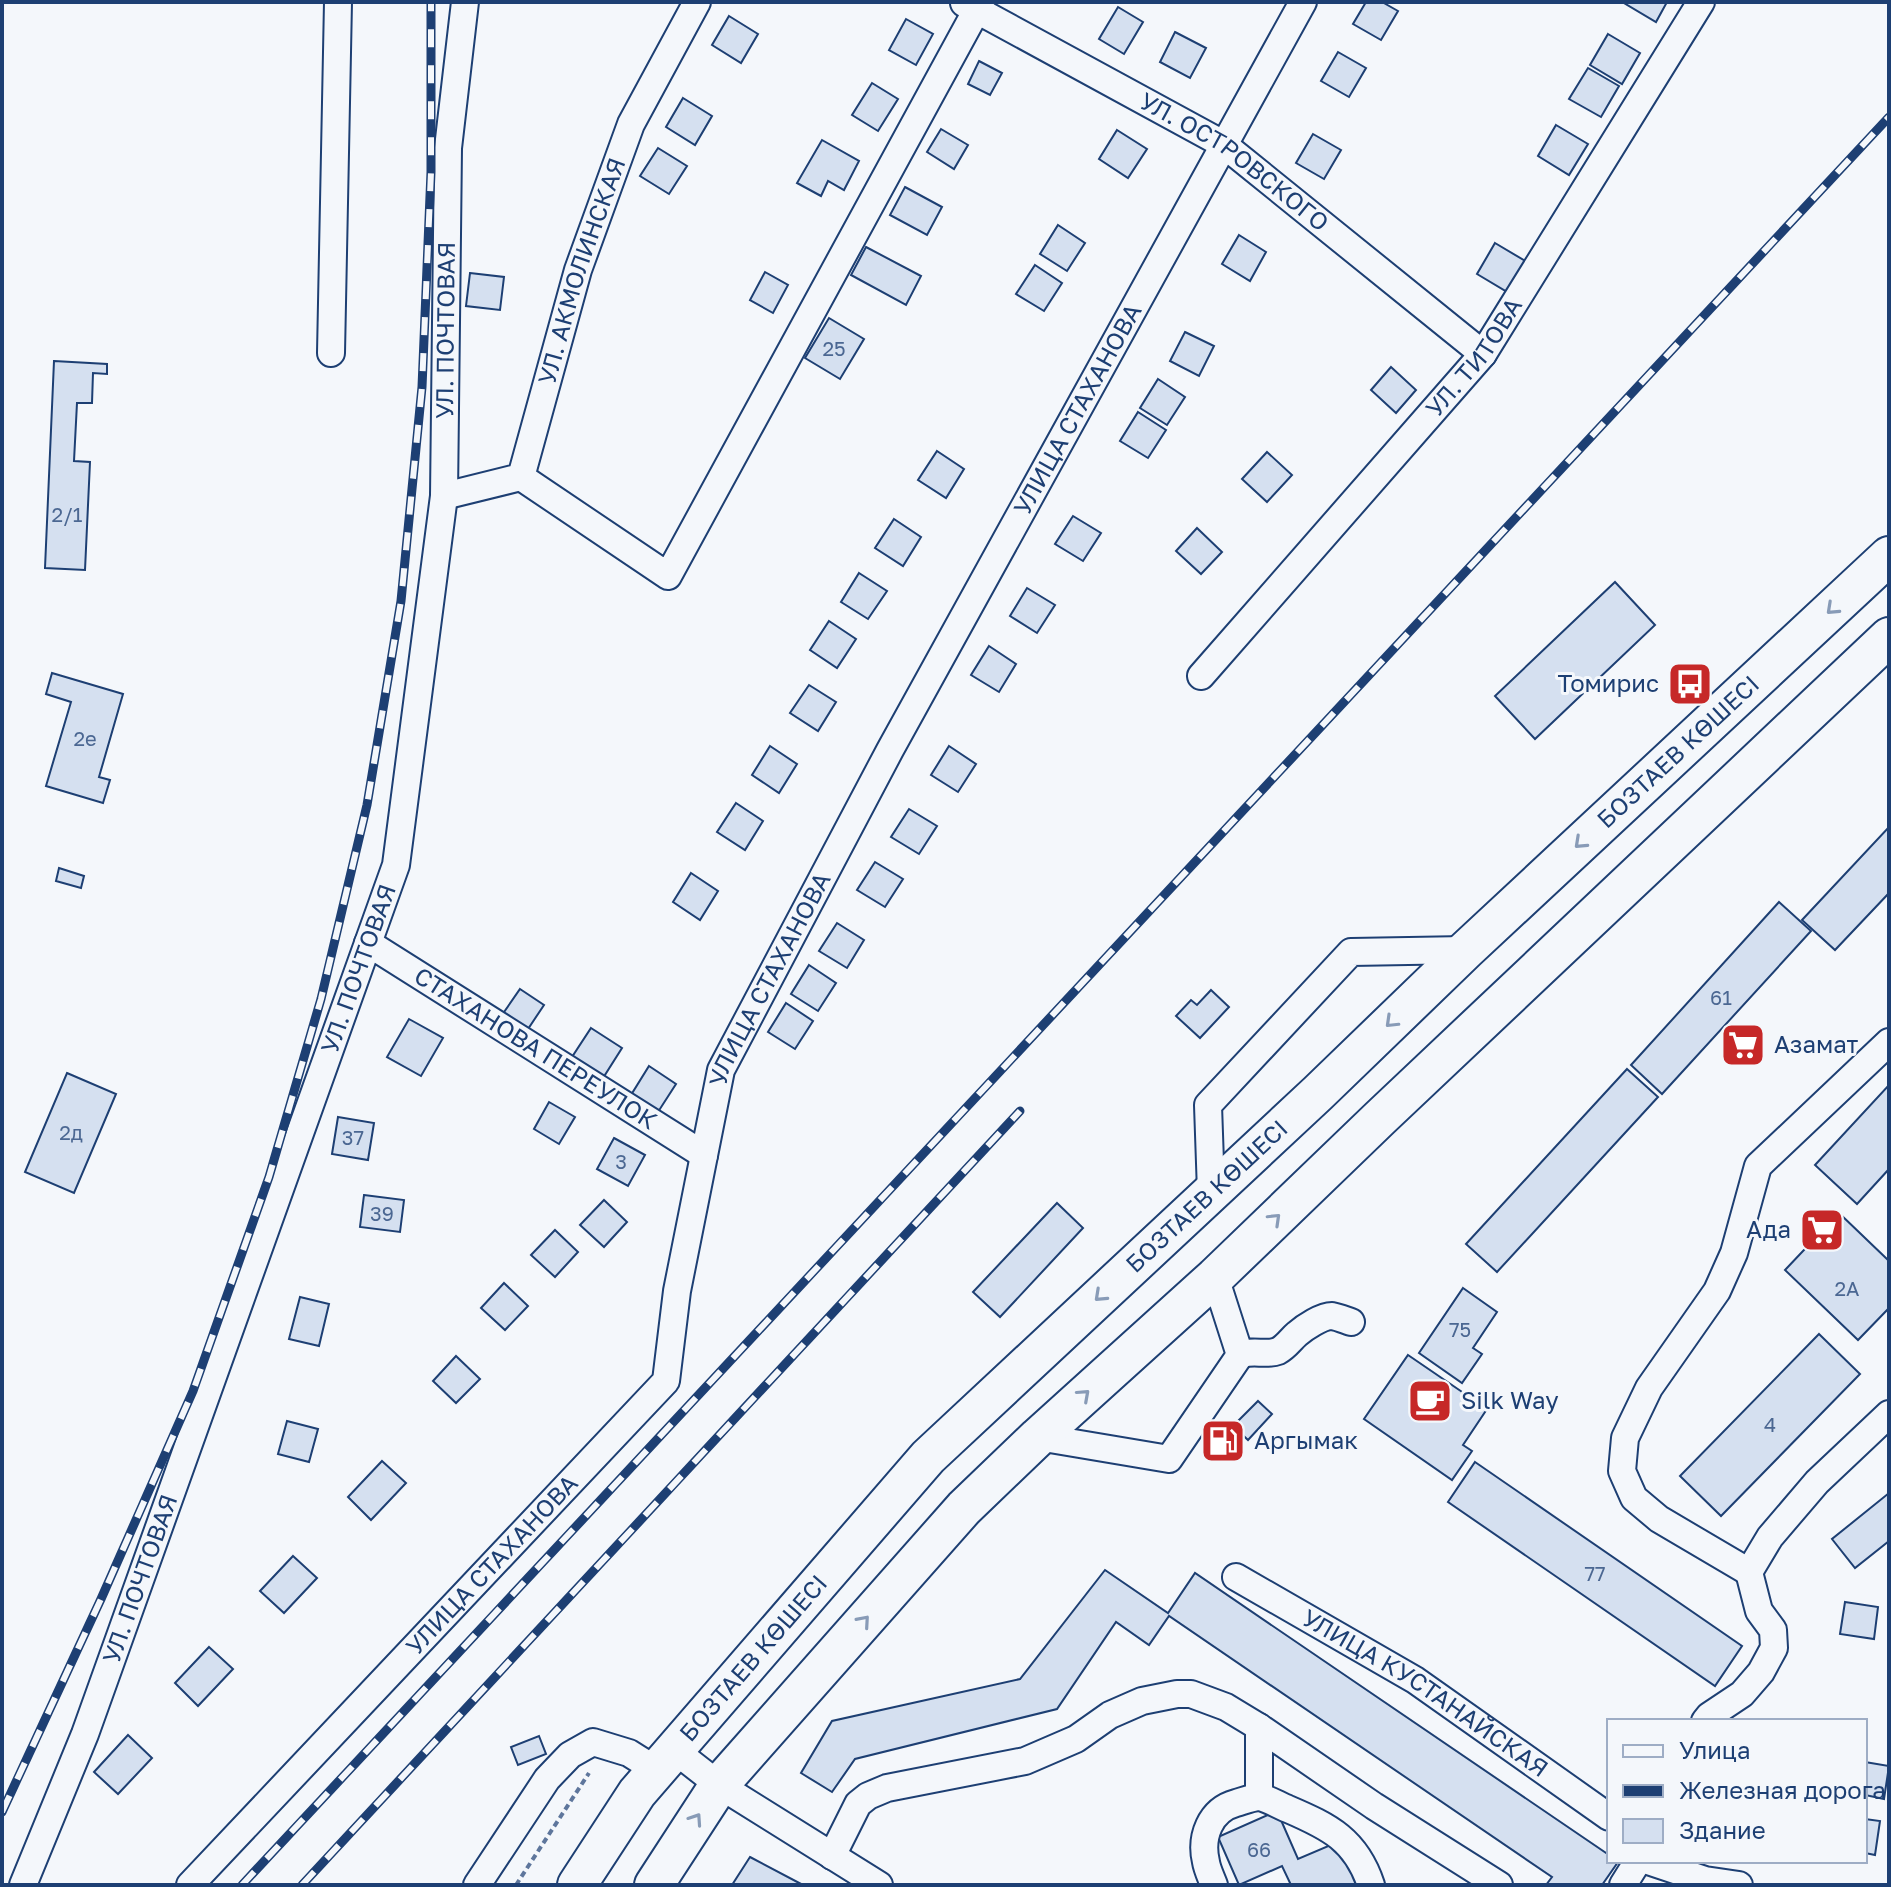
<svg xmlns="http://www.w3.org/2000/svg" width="1891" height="1887" viewBox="0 0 1891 1887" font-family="'Golos Text',sans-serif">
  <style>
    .building { fill: #d5e0f0; stroke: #1d3f73; stroke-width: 2 }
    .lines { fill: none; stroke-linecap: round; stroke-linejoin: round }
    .minor-casing { stroke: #1d3f73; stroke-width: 30 }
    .highway-casing { stroke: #1d3f73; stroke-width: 42 }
    .path { stroke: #5e769c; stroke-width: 4; stroke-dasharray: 6 4; stroke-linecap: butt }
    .minor { stroke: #f4f7fb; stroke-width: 26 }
    .highway { stroke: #f4f7fb; stroke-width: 38 }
    .rail-casing { stroke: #1d3f73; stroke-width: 9 }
    .rail { stroke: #f4f7fb; stroke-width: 6; stroke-dasharray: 18; stroke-linecap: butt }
    .oneway { stroke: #889bb7 }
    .labels { text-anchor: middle; stroke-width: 6; stroke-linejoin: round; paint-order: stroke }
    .number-label { font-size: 20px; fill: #4b6792 }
    .street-label { font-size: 24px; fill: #1d3f73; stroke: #f4f7fb }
    .poi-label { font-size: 24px; fill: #1d3f73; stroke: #f4f7fb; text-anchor: start }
  </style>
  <rect width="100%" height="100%" fill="#f4f7fb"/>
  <g class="building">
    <polygon points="1366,2 1382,2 1398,11 1381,40 1353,24"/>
    <polygon points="1625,2 1667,2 1656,22 1624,3"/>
    <polygon points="1118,7 1143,22 1124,54 1099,39"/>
    <polygon points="729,16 758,34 741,63 712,45"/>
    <polygon points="906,19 933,34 916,65 889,50"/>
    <polygon points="1175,32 1206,48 1190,78 1160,62"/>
    <polygon points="1608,34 1640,53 1622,84 1590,65"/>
    <polygon points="1338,52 1366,68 1349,97 1321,81"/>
    <polygon points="979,61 1002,73 990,95 968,84"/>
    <polygon points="1588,68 1619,86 1601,117 1569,99"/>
    <polygon points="872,83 898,99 878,131 852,115"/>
    <polygon points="683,98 712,116 695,145 666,127"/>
    <polygon points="1556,125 1588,144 1569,175 1538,156"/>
    <polygon points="941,129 968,145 954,169 927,152"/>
    <polygon points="1117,130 1147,149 1128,178 1099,159"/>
    <polygon points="1313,134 1341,150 1324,179 1296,163"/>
    <polygon points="822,140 859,161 844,190 828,181 821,196 797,183"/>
    <polygon points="658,148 687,166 669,194 640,176"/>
    <polygon points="905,187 942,207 927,235 890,215"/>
    <polygon points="1058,225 1085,243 1067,271 1040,254"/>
    <polygon points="1239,235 1266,252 1250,281 1222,264"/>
    <polygon points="1495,243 1527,262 1509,293 1477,274"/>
    <polygon points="866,247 921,276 906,305 851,275"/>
    <polygon points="1035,265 1062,283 1044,311 1016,294"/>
    <polygon points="765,272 788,285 773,313 750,300"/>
    <polygon points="470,273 504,277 500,310 466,306"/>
    <polygon points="829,318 864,339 840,379 805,358"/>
    <polygon points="1185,332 1214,346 1199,376 1170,361"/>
    <polygon points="54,361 107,364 107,374 93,373 92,403 77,403 74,461 90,462 85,570 45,568"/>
    <polygon points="1391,367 1416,390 1396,413 1371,390"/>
    <polygon points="1158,379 1185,397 1167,425 1140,408"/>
    <polygon points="1138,412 1166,430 1148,458 1120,441"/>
    <polygon points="937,451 964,469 946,498 918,480"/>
    <polygon points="1267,452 1292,475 1267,502 1242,479"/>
    <polygon points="1073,516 1101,533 1083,561 1055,544"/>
    <polygon points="894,519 921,537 903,566 875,548"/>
    <polygon points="1197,528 1222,552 1201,574 1176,551"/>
    <polygon points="859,573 887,591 868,619 841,602"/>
    <polygon points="1615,582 1655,625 1535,739 1495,696"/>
    <polygon points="1027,588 1055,605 1037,633 1010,616"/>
    <polygon points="829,621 856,639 837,668 810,650"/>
    <polygon points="989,646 1016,664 999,692 971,675"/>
    <polygon points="52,673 123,694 99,777 110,780 103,803 46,786 71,702 46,694"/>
    <polygon points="809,685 836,702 818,731 790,713"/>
    <polygon points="770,746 797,764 779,793 752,775"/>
    <polygon points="949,746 976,764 958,792 931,775"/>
    <polygon points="736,803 763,821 745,850 717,832"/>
    <polygon points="909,809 937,826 919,854 891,837"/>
    <polygon points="1889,827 1889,893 1835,950 1802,920"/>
    <polygon points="875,862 903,879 885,907 857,890"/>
    <polygon points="59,868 84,876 81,888 56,881"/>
    <polygon points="691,873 718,891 700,920 673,902"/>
    <polygon points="1779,902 1811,931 1662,1094 1631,1065"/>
    <polygon points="837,923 864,940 847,968 819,951"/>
    <polygon points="809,965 836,983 818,1011 791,994"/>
    <polygon points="520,989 544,1005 526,1032 502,1015"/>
    <polygon points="1211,990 1229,1007 1200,1038 1176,1016 1191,1000 1197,1005"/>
    <polygon points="786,1003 813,1021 795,1049 768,1032"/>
    <polygon points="409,1019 443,1038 421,1076 387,1057"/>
    <polygon points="591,1028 622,1048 603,1078 572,1057"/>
    <polygon points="649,1066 676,1084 658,1112 631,1095"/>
    <polygon points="1627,1069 1658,1097 1497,1272 1466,1244"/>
    <polygon points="67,1073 116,1094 74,1193 25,1172"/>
    <polygon points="1889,1085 1889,1169 1857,1204 1815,1165"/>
    <polygon points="549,1102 575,1117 559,1144 534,1129"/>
    <polygon points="338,1117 374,1123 368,1160 332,1154"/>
    <polygon points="614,1138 645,1155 628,1186 597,1169"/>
    <polygon points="364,1195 404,1200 400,1232 360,1227"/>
    <polygon points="604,1200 627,1222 604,1247 580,1225"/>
    <polygon points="1057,1203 1083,1228 1000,1317 973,1292"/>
    <polygon points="1839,1213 1889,1261 1889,1308 1858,1340 1785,1270"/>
    <polygon points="555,1230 578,1252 555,1277 531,1255"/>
    <polygon points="504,1283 528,1306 505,1330 481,1308"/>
    <polygon points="1463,1288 1497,1312 1473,1348 1482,1354 1462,1383 1419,1353"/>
    <polygon points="300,1297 329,1304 319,1346 289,1339"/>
    <polygon points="1819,1334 1860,1374 1721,1516 1680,1476"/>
    <polygon points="1408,1355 1487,1409 1463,1445 1472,1451 1452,1480 1364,1419"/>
    <polygon points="456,1356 480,1379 456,1403 433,1381"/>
    <polygon points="1258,1401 1272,1414 1248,1440 1233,1426"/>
    <polygon points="287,1421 318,1429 309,1462 278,1454"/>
    <polygon points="382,1461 406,1483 371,1520 348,1497"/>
    <polygon points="1475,1462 1742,1646 1715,1686 1448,1502"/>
    <polygon points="1889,1493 1889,1541 1855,1568 1832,1539"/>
    <polygon points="293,1556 317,1578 284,1613 260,1591"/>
    <polygon points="1105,1570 1168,1613 1195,1573 1609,1855 1609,1861 1618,1862 1602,1885 1546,1885 1552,1877 1169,1616 1149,1645 1116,1622 1057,1709 855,1759 832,1792 801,1773 832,1721 1020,1679"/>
    <polygon points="1845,1602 1878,1607 1874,1639 1840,1634"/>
    <polygon points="209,1647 233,1669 198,1706 175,1683"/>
    <polygon points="128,1735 152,1758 118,1794 94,1772"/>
    <polygon points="539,1736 546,1754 518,1765 511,1747"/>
    <polygon points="1865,1762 1889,1766 1884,1799 1865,1795"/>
    <polygon points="1277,1811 1298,1859 1340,1841 1359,1885 1291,1885 1282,1866 1239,1885 1218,1837"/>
    <polygon points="1865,1819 1880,1821 1875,1855 1865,1853"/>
    <polygon points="750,1857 803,1885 732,1885"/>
  </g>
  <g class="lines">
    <g class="minor-casing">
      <g id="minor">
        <path id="s1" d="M 964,3 L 1223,144 L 1483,354"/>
        <polyline points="331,353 338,2"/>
        <polyline points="521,477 668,576 981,2"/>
        <path id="s2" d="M 444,496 L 521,477 L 578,270 L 631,124 L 697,2"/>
        <path id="s3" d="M 1201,676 L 1483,354 L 1701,2"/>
        <path id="s4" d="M 368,943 L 704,1155"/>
        <polyline points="1211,1192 1208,1105 1351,952 1466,950"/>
        <path d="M 1240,1355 C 1253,1349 1265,1356 1278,1351 C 1286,1347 1291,1339 1297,1334 C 1305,1327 1322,1316 1332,1316 C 1338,1317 1345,1320 1351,1322"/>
        <polyline points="1038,1437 1169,1459 1240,1355 1215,1277"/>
        <polyline points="1749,1572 1659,1519 1634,1498 1622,1471 1625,1438 1649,1388 1717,1291 1734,1253 1758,1166 1889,1042"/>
        <path id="s5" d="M 1236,1577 L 1415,1680 L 1609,1817"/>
        <polyline points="1705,1721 1709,1716 1742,1694 1761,1672 1774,1648 1773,1630 1759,1611 1749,1572 1770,1537 1817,1482 1889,1414"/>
        <polyline points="1259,1727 1259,1797"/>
        <polyline points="673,1749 719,1785 879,1885"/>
        <polyline points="832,1856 858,1804 868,1796 887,1788 1025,1761 1076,1739 1110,1715 1142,1701 1177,1694 1191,1694 1226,1707 1259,1727 1374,1806 1499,1885"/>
        <polyline points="1648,1861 1705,1880 1739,1885"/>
        <path id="s6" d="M 23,1885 L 85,1734 L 396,865 L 444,496 L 448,148 L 465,2"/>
        <path id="s7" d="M 190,1885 L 666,1381 L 677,1291 L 721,1070 L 890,750 L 1303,2"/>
        <polyline points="477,1885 547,1779 570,1755 593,1742 629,1753 656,1770"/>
        <path d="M 1214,1885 C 1211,1877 1207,1869 1206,1862 C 1200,1837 1210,1810 1236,1803 C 1243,1801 1253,1797 1260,1797 C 1269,1799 1280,1806 1288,1809 C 1330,1827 1356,1840 1371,1885"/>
        <polyline points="1623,1885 1638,1861"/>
      </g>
    </g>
    <g class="highway-casing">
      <g id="highway">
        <path id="s8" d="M 577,1885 L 637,1793 L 928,1457 L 1318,1093 L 1466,950 L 1889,556"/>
        <polyline points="654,1885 719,1785 964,1508 1038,1437 1215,1277 1380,1118 1889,637"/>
      </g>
    </g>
    <polyline class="path" points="516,1885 589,1773"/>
    <use href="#minor" class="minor"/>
    <use href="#highway" class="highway"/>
    <g class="rail-casing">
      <g id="rail">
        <polyline points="2,1812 101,1599 193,1391 269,1177 321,999 367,805 401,601 422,387 431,172 431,2"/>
        <polyline points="242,1885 1889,117"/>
        <polyline points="302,1885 1020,1111"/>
      </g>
    </g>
    <use href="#rail" class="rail"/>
  </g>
  <defs><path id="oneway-chevron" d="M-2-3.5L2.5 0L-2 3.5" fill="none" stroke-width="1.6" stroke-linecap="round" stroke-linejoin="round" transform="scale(2)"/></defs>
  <g class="oneway">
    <use href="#oneway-chevron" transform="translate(1832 609) rotate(137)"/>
    <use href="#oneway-chevron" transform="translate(1580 843) rotate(137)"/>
    <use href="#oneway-chevron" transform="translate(1391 1022) rotate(136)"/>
    <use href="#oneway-chevron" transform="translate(1275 1219) rotate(-44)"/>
    <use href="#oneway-chevron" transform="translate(1100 1296) rotate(137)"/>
    <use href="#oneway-chevron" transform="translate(1084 1395) rotate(-42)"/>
    <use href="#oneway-chevron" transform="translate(864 1621) rotate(-49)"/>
    <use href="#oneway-chevron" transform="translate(696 1819) rotate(-56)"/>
  </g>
  <defs>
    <g id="bus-square" transform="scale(2.3)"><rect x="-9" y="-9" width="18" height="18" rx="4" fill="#c62828" stroke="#f4f7fb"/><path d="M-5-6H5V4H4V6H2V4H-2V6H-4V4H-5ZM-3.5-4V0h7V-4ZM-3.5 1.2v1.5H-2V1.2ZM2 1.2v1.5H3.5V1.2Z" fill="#fff"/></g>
    <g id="supermarket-square" transform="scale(2.3)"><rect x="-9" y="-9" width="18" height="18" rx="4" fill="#c62828" stroke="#f4f7fb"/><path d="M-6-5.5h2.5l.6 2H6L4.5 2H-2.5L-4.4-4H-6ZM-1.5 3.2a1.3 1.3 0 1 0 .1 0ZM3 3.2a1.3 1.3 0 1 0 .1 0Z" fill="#fff"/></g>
    <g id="cafe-square" transform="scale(2.3)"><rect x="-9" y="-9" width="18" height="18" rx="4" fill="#c62828" stroke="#f4f7fb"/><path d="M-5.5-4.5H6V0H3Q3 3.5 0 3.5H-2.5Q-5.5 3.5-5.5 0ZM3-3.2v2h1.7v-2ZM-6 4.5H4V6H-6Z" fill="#fff"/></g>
    <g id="fuel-square" transform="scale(2.3)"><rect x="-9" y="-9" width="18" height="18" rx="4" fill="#c62828" stroke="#f4f7fb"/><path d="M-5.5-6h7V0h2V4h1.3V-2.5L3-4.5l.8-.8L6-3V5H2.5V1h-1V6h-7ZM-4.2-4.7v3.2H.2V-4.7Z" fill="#fff"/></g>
  </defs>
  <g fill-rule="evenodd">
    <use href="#bus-square" x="1690" y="684"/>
    <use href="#supermarket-square" x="1743" y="1045"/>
    <use href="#supermarket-square" x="1822" y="1230"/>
    <use href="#cafe-square" x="1430" y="1401"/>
    <use href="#fuel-square" x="1223" y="1441"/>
  </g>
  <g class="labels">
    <g class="number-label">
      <text x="834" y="356">25</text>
      <text x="67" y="522">2/1</text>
      <text x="85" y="746">2е</text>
      <text x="1721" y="1005">61</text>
      <text x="71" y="1140">2д</text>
      <text x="353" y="1145">37</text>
      <text x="621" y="1169">3</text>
      <text x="382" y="1221">39</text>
      <text x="1847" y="1296">2А</text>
      <text x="1460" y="1337">75</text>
      <text x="1770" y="1432">4</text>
      <text x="1595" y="1581">77</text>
      <text x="1259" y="1857">66</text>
    </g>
    <g class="street-label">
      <text dy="8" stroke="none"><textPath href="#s1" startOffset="314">УЛ. ОСТРОВСКОГО</textPath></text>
      <text dy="8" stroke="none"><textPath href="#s2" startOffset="294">УЛ. АКМОЛИНСКАЯ</textPath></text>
      <text dy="8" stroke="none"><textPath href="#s6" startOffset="1624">УЛ. ПОЧТОВАЯ</textPath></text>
      <text dy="8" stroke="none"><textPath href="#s3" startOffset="420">УЛ. ТИТОВА</textPath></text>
      <text dy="8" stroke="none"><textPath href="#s7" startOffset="1760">УЛИЦА СТАХАНОВА</textPath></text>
      <text dy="8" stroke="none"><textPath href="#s8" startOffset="1584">БОЗТАЕВ КӨШЕСІ</textPath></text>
      <text dy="8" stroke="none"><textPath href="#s6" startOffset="976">УЛ. ПОЧТОВАЯ</textPath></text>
      <text dy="8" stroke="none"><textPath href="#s7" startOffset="1112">УЛИЦА СТАХАНОВА</textPath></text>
      <text dy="8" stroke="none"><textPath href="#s4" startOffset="198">СТАХАНОВА ПЕРЕУЛОК</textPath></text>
      <text dy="8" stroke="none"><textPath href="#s8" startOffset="936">БОЗТАЕВ КӨШЕСІ</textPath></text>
      <text dy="8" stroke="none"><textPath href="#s7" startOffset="440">УЛИЦА СТАХАНОВА</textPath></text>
      <text dy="8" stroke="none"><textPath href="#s6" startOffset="328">УЛ. ПОЧТОВАЯ</textPath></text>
      <text dy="8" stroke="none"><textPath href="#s8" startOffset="288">БОЗТАЕВ КӨШЕСІ</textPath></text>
      <text dy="8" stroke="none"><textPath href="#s5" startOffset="222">УЛИЦА КУСТАНАЙСКАЯ</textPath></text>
    </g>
    <g class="poi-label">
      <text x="1659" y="692" text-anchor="end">Томирис</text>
      <text x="1774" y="1053">Азамат</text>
      <text x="1791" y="1238" text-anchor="end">Ада</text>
      <text x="1461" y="1409">Silk Way</text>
      <text x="1254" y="1449">Аргымак</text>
    </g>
  </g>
  <rect width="1891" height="1887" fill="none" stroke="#1d3f73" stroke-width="8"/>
  <rect x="1607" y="1719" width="260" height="144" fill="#f4f7fb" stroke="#9eadc5" stroke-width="2"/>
  <rect x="1623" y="1745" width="40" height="12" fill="#f4f7fb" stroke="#9eadc5" stroke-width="2"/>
  <text x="1679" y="1759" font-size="24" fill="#1d3f73">Улица</text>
  <rect x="1623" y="1785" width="40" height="12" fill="#1d3f73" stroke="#9eadc5" stroke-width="2"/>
  <text x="1679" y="1799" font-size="24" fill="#1d3f73">Железная дорога</text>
  <rect x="1623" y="1819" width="40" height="24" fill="#d5e0f0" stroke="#9eadc5" stroke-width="2"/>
  <text x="1679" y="1839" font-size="24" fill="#1d3f73">Здание</text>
</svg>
